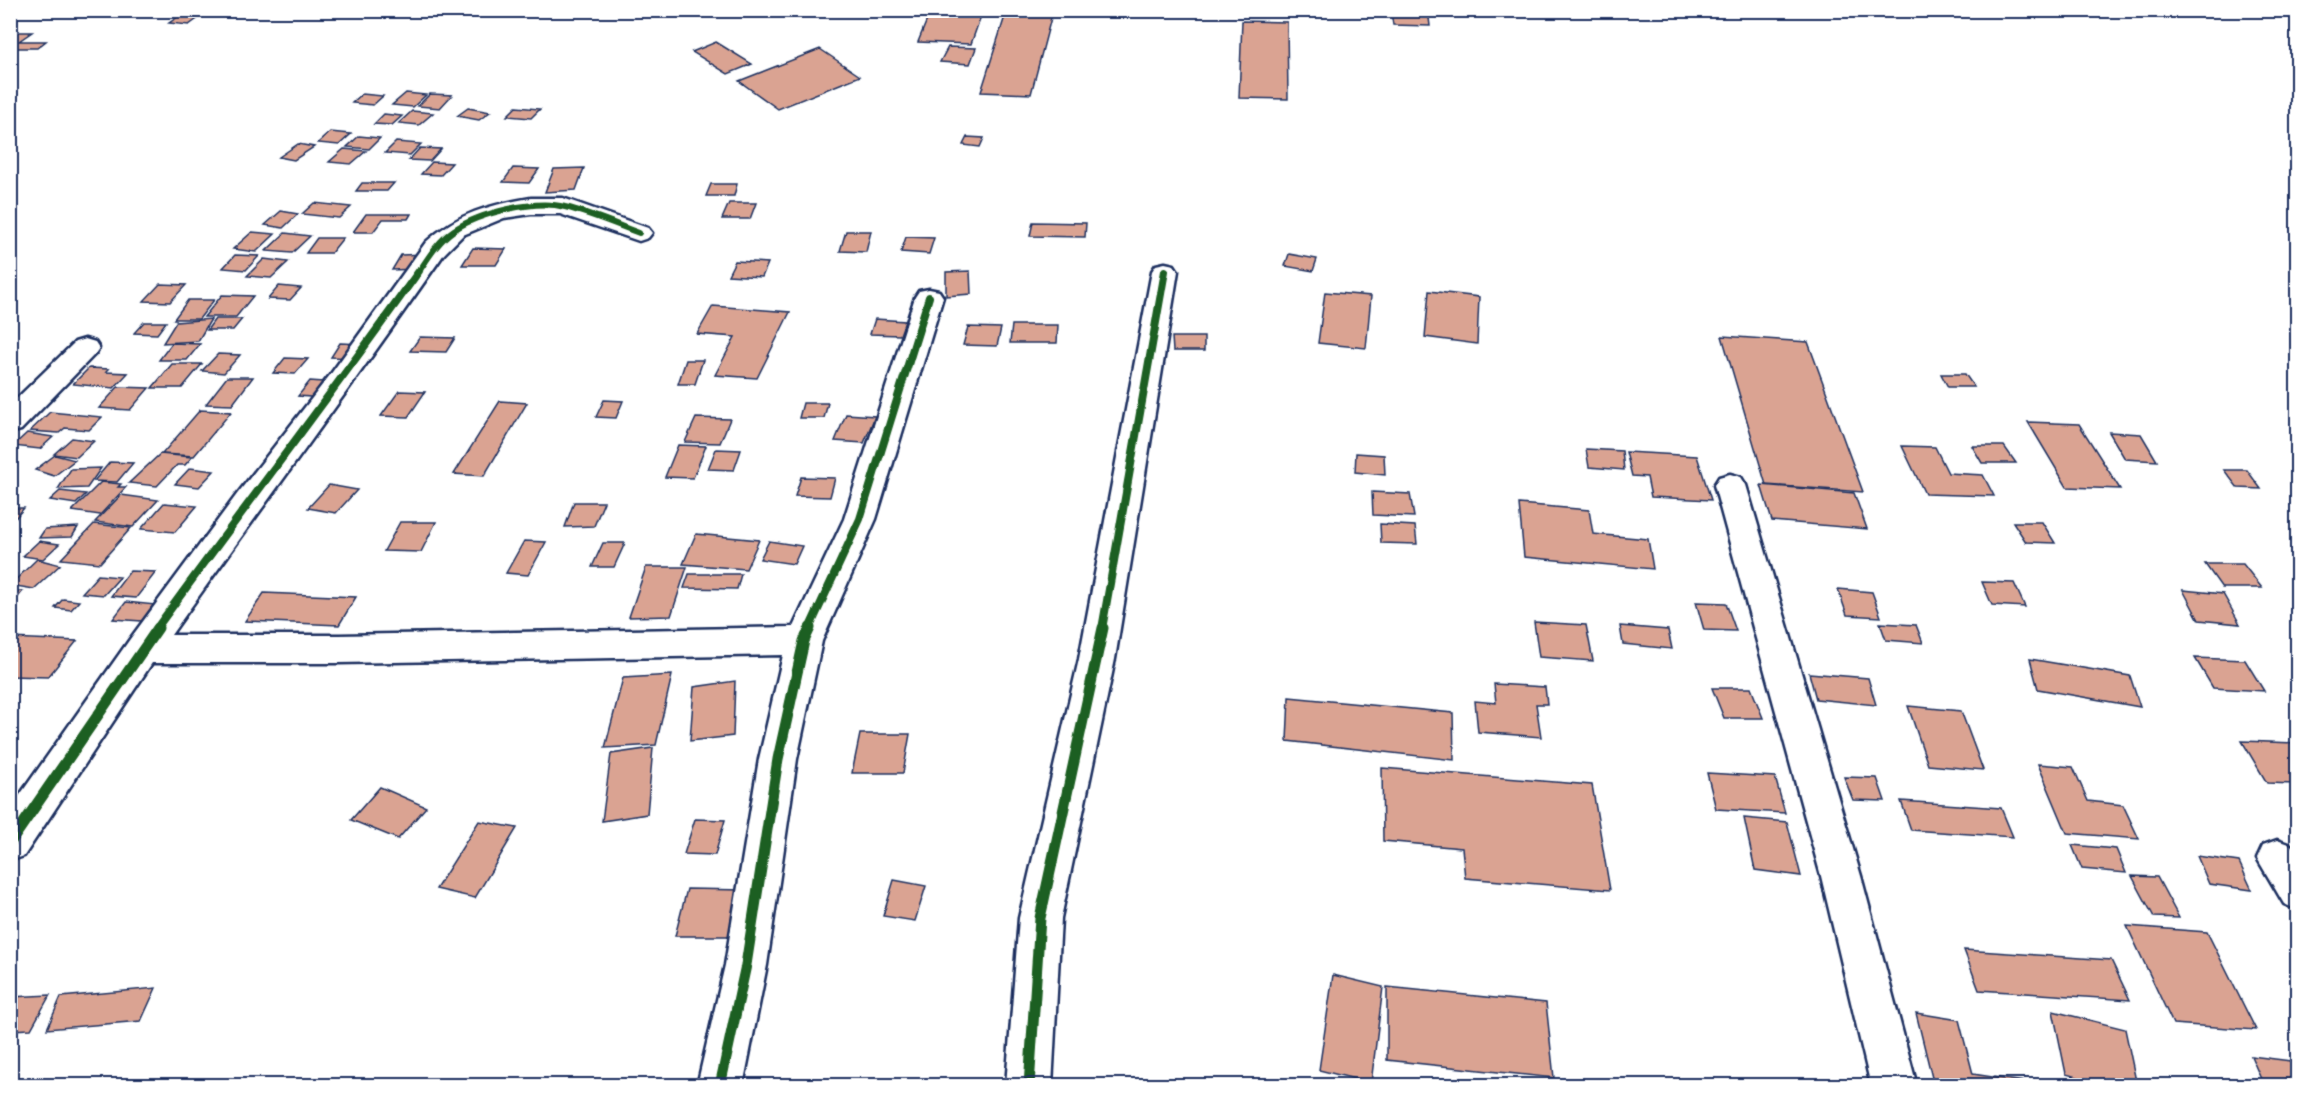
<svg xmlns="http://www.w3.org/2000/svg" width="2308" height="1096" viewBox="0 0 2308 1096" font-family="Itim,sans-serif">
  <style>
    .building { fill: #daa392; stroke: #1b2f5e; stroke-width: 1.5 }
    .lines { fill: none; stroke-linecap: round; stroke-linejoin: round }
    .street-casing { stroke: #1b2f5e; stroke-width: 5 }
    .street { fill: #fff; fill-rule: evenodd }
    .cycleway-far2-casing { stroke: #fff; stroke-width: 9 }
    .cycleway-far1-casing { stroke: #fff; stroke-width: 12 }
    .cycleway-casing { stroke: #fff; stroke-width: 15 }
    .cycleway-far2 { stroke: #1b5e20; stroke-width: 6 }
    .cycleway-far1 { stroke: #1b5e20; stroke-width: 8 }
    .cycleway { stroke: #1b5e20; stroke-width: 11 }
  </style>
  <rect width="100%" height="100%" fill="#fff"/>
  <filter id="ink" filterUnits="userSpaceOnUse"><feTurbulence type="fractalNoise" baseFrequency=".0167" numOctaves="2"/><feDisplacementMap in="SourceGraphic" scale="12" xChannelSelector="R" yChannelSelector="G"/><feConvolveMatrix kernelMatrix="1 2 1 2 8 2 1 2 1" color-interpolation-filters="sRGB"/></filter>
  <g filter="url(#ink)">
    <g class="building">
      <polygon points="931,10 983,10 971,44 918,42"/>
      <polygon points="1048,10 1102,10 1101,17 1058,16 1059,12"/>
      <polygon points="1401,10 1428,10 1430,26 1393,25 1391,12"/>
      <polygon points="185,12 204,14 189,25 169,23"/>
      <polygon points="1006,13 1052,14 1031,94 981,92"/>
      <polygon points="1242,21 1287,22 1288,99 1239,98"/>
      <polygon points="10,32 32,32 19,41 46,41 37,48 10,48"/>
      <polygon points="716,42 752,64 728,74 692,52"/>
      <polygon points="948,47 976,48 970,64 940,62"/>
      <polygon points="820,49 860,76 778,109 739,81"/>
      <polygon points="406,93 426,95 413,107 392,105"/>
      <polygon points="362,94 383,96 373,105 352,103"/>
      <polygon points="430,94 452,95 440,108 418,106"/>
      <polygon points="516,107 540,109 531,118 507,116"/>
      <polygon points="468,108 490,112 479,120 457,116"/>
      <polygon points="412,111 433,113 419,125 399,123"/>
      <polygon points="384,114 402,116 392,125 374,124"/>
      <polygon points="330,132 351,134 339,145 318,143"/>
      <polygon points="359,136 380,138 369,149 347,147"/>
      <polygon points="967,137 984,138 980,147 963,145"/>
      <polygon points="396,142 421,144 410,155 385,153"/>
      <polygon points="298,144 314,147 294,160 279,157"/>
      <polygon points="420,148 441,149 430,161 409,160"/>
      <polygon points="344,149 366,151 351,164 329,162"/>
      <polygon points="432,162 452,163 441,175 421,174"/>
      <polygon points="513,168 539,169 529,183 503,182"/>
      <polygon points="584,168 576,190 545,192 554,169"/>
      <polygon points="362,183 394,183 387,191 356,191"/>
      <polygon points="711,184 737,184 734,196 706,196"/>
      <polygon points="314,203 351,207 339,218 302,214"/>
      <polygon points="729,203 756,203 750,219 722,219"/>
      <polygon points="281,211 298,214 283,228 265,225"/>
      <polygon points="366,214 411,214 408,219 383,219 373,232 353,232"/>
      <polygon points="1033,222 1086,223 1085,237 1030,236"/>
      <polygon points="846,231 871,231 866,252 840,251"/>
      <polygon points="252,232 275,234 256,252 233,249"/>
      <polygon points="285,233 310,236 292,253 266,251"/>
      <polygon points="906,237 934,238 929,254 901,252"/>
      <polygon points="317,238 343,238 331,253 306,253"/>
      <polygon points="473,248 506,249 496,265 462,265"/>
      <polygon points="426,254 417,269 392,270 401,255"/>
      <polygon points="1289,254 1317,259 1313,271 1285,266"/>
      <polygon points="235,255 259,256 246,270 223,268"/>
      <polygon points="264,259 288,262 271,278 247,276"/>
      <polygon points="735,261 768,263 762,277 728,275"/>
      <polygon points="970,271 971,294 946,296 946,272"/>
      <polygon points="160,284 186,285 170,302 144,301"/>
      <polygon points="279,286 301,288 290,300 268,299"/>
      <polygon points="1429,291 1479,297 1477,344 1425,337"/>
      <polygon points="1325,292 1371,296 1366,348 1318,343"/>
      <polygon points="222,295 253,296 236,317 204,317"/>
      <polygon points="188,300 214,300 199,319 174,319"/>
      <polygon points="713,306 790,312 757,378 715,375 735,337 697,334"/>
      <polygon points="211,319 198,341 163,343 176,322"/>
      <polygon points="215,319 242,319 233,330 207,330"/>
      <polygon points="875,319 905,321 900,335 870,334"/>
      <polygon points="144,322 166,322 157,334 134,333"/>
      <polygon points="1012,325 1058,325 1057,343 1010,343"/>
      <polygon points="968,327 1001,328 997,346 963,345"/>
      <polygon points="1722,336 1808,342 1863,492 1766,485"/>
      <polygon points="420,337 455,338 446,352 410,351"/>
      <polygon points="1172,337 1204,337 1204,351 1173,351"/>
      <polygon points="172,343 200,344 187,360 159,360"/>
      <polygon points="340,343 362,344 353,358 331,357"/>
      <polygon points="218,354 240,355 224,373 202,371"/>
      <polygon points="285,358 308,359 295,374 273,373"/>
      <polygon points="686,360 703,360 695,384 678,384"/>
      <polygon points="172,364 202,364 182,388 152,388"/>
      <polygon points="89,368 109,369 106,372 128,373 114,388 73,384"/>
      <polygon points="1941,374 1965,374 1974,387 1948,387"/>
      <polygon points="227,377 253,377 232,405 206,404"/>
      <polygon points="310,381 336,383 324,398 298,396"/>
      <polygon points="118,387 149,388 130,410 99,408"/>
      <polygon points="399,391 425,392 408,417 381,416"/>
      <polygon points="604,400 623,401 616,418 596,417"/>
      <polygon points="500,401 527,403 484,476 454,474"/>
      <polygon points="803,403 828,403 824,418 799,418"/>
      <polygon points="200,410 231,412 194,456 162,454"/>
      <polygon points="50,412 102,417 89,430 65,428 59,433 30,431"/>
      <polygon points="846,414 875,416 864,443 835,441"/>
      <polygon points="696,418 730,419 720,443 685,442"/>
      <polygon points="2028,422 2079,424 2120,489 2067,487"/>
      <polygon points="2109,432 2141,434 2157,461 2125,459"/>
      <polygon points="27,433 53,437 40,449 13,446"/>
      <polygon points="72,438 94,441 77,457 54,454"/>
      <polygon points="678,445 706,446 693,478 665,477"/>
      <polygon points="1902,446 1935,447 1948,473 1983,475 1994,496 1925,494"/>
      <polygon points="1972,446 2004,446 2016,463 1982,463"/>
      <polygon points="716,449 741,450 734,470 708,469"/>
      <polygon points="1586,449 1622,451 1624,470 1589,467"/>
      <polygon points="1626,452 1697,456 1711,500 1651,497 1647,477 1632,476"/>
      <polygon points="1356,453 1384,455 1385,475 1355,472"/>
      <polygon points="160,454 192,457 185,465 177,465 157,486 129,483"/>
      <polygon points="55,455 75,460 54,476 35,470"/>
      <polygon points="110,462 133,463 117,482 94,481"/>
      <polygon points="101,468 87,488 58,489 71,469"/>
      <polygon points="190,468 214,471 199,487 175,484"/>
      <polygon points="2224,470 2247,470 2261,489 2238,488"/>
      <polygon points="801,477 835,478 830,497 795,496"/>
      <polygon points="101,482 121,484 118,487 126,487 100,515 72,511"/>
      <polygon points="329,485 357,490 336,513 308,508"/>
      <polygon points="1761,485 1854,493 1867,529 1772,521"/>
      <polygon points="60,491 86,494 76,504 50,500"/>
      <polygon points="1372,492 1410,494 1414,517 1373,515"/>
      <polygon points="121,495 158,500 133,527 95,522"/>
      <polygon points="574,502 604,502 594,526 565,527"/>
      <polygon points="164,503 197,506 175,532 141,529"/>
      <polygon points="1519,504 1589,510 1593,534 1648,539 1653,569 1524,557"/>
      <polygon points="10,508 24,508 11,523 10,523"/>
      <polygon points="400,522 436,522 421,552 384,551"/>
      <polygon points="2013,522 2042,522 2055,543 2026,542"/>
      <polygon points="94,524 131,528 100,563 61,559"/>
      <polygon points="1380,524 1415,526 1417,544 1381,543"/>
      <polygon points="78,527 72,537 39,538 45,529"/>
      <polygon points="696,534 759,540 746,569 683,564"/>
      <polygon points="39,541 59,544 43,559 23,556"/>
      <polygon points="524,541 546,542 528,575 506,573"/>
      <polygon points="769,541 802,546 794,564 760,559"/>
      <polygon points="603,543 625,543 614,567 592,567"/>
      <polygon points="37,559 60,565 34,589 10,585"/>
      <polygon points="2205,564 2243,564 2262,588 2222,588"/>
      <polygon points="646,567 687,567 671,616 629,617"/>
      <polygon points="130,571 156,572 136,598 111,596"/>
      <polygon points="689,574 741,574 737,589 684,588"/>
      <polygon points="98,575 120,577 104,595 82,593"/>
      <polygon points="1982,582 2014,583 2025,607 1992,605"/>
      <polygon points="1838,589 1872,592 1881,617 1847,615"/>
      <polygon points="2183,590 2223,594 2240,624 2199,620"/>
      <polygon points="10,591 23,591 10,607"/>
      <polygon points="264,593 356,597 339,625 245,621"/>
      <polygon points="63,599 79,601 71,610 55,608"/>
      <polygon points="126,602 156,605 142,621 113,619"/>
      <polygon points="1696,602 1726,603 1736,631 1704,630"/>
      <polygon points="1534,622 1586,625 1593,661 1539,657"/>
      <polygon points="1880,623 1916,625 1923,643 1886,640"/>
      <polygon points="1620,626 1668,630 1672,649 1623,644"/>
      <polygon points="10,638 77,641 48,677 10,676"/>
      <polygon points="2195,658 2245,660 2264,691 2213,688"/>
      <polygon points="2030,659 2130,676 2140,707 2038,689"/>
      <polygon points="1809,673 1868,678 1876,705 1816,699"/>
      <polygon points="672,675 656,745 605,748 623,678"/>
      <polygon points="735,681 733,736 690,741 694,687"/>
      <polygon points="1494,684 1545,687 1547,704 1536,704 1541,737 1478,732 1475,701 1496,703"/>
      <polygon points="1712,688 1751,688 1763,718 1724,718"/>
      <polygon points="1289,697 1453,713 1454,760 1287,741"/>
      <polygon points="1908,706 1961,711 1983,770 1928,765"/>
      <polygon points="860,734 910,734 903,773 852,773"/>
      <polygon points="2242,741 2298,743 2298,784 2267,783"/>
      <polygon points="653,748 647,814 602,821 611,754"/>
      <polygon points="2038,764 2073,767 2088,801 2123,805 2139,839 2067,833"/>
      <polygon points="1382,768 1592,785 1610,890 1465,878 1462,848 1383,841"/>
      <polygon points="1707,773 1775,777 1785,813 1716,809"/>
      <polygon points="1844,777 1877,778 1885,801 1853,800"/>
      <polygon points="380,787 426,807 398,839 351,820"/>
      <polygon points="1901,801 2001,808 2013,837 1911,830"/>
      <polygon points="1744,818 1787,822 1801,876 1755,870"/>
      <polygon points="695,819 725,820 715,855 684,854"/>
      <polygon points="479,821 517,828 475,898 436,889"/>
      <polygon points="2072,845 2116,849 2126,873 2082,869"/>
      <polygon points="2197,856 2239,862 2252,890 2209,884"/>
      <polygon points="2132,876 2157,877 2179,918 2154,917"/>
      <polygon points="894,880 926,886 915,921 883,916"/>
      <polygon points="687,889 745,890 733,936 675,936"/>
      <polygon points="2127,926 2207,932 2256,1030 2173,1024"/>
      <polygon points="1964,950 2111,960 2130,1000 1979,990"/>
      <polygon points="1333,975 1383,987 1371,1083 1319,1070"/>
      <polygon points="1387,987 1546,1003 1554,1078 1387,1060"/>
      <polygon points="156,988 141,1021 47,1029 61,997"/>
      <polygon points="50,995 31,1029 10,1030 10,997"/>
      <polygon points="2053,1011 2125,1029 2137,1086 2109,1086 2066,1074"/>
      <polygon points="1916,1013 1959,1020 1973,1074 2050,1086 1934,1086"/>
      <polygon points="2251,1056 2298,1062 2298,1086 2264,1086"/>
    </g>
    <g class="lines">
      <g class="street-casing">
        <g id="street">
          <path d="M 531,198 L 563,198 L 648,228 L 652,233 L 648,238 L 639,241 L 560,214 L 531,214 L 504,218 L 463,235 L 444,254 C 355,382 262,507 171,635 L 339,635 L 793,627 L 844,519 L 915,297 L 919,291 L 929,289 L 939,291 L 943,297 L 876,519 L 822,641 L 797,759 L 767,965 L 743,1086 L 697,1086 L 725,965 L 759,759 L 783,655 L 339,663 L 152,663 L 24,856 L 10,861 L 10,809 L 130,639 L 238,493 L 330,375 L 426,242 C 458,213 489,205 531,198 Z"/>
          <polygon points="1165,263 1174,265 1178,271 1115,659 1061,918 1052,1086 1006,1086 1019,918 1079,659 1152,271 1156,265"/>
          <polygon points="85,339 95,342 99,348 95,354 21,430 10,433 10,405 75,342"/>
          <polygon points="1730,474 1741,477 1746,485 1861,876 1917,1086 1871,1086 1821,876 1714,485 1719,477"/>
          <polygon points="2277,840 2291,845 2298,855 2298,910 2284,904 2257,858 2263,845"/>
        </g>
      </g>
      <use href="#street" class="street"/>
      <g class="cycleway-far2-casing">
        <path id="cycleway-far2" d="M 418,273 C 428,258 438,241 454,230 C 479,213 535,199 565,207 C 590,213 615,224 639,233"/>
      </g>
      <g class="cycleway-far1-casing">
        <g id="cycleway-far1">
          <path d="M 156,629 C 243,509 333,392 419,271"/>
          <polyline points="809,629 860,519 929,297"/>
          <polyline points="1102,629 1165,271"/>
        </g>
      </g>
      <g class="cycleway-casing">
        <g id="cycleway">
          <polyline points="10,843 158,628"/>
          <polyline points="720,1086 746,965 778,759 804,641 810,628"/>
          <polyline points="1029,1086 1040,918 1103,628"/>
        </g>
      </g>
      <use href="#cycleway-far2" class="cycleway-far2"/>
      <use href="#cycleway-far1" class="cycleway-far1"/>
      <use href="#cycleway" class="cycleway"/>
    </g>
  </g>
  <rect width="2308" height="1096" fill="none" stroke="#fff" stroke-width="36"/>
  <rect x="18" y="18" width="2272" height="1060" fill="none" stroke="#1b2f5e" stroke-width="2" filter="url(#ink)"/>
</svg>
